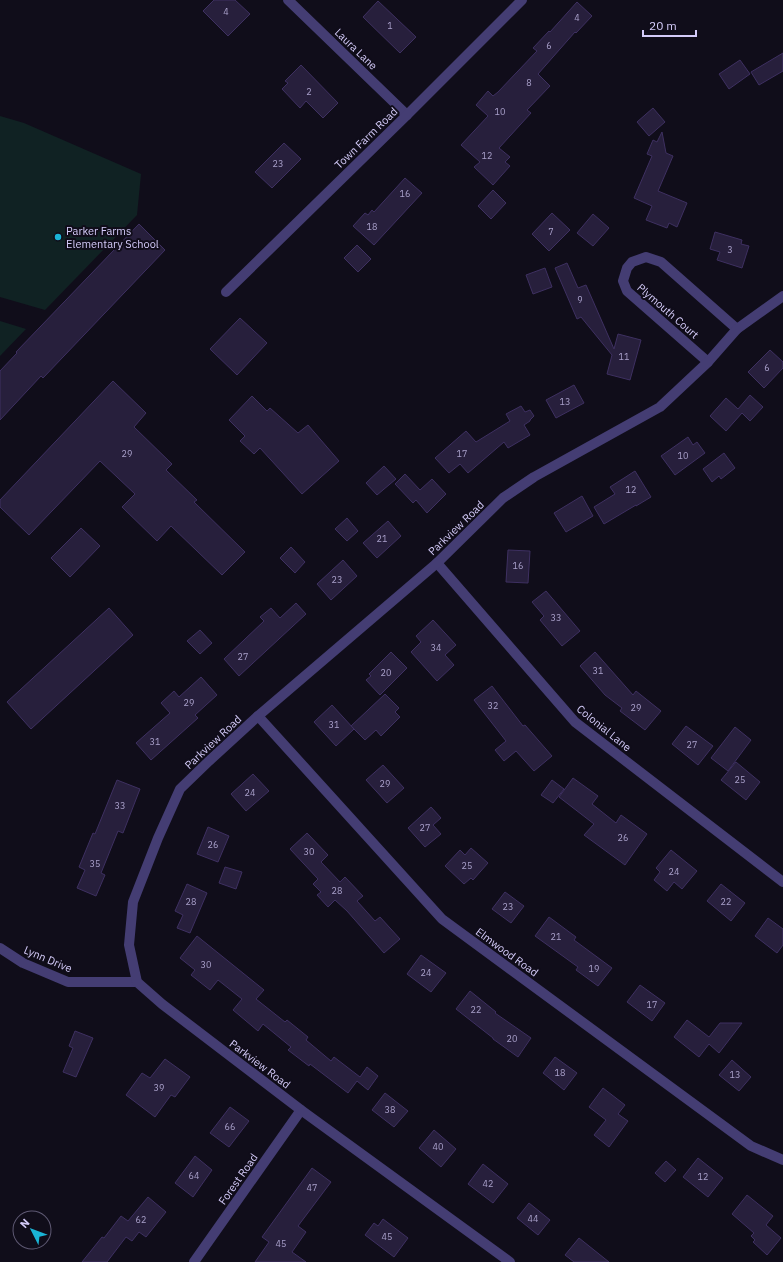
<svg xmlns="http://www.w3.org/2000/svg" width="783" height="1262" viewBox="0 0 783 1262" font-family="'IBM Plex Sans',sans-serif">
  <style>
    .green { fill: #102223 }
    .building { fill: #271f3c; stroke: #3e3061 }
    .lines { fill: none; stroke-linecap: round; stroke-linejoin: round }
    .minor { stroke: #443d73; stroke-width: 10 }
    .poi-dot { fill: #1ab4d6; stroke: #100d1a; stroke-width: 1.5 }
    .labels { text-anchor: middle; stroke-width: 4; stroke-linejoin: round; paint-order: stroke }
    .number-label { font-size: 9px; fill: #a9a0ca }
    .street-label { font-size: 11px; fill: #d4cbf9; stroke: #100d1a }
    .poi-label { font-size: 11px; fill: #d4cbf9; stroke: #100d1a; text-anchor: start }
  </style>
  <rect width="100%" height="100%" fill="#100d1a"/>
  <g class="green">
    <polygon points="0,116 24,123 141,174 137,215 45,310 0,297"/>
    <polygon points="0,321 26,329 0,356"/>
  </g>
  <g class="building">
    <polygon points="214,0 235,0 250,14 228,36 203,11"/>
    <polygon points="378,1 416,37 400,53 363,17"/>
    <polygon points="577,2 592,16 576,33 575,32 538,74 550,86 527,110 531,113 499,148 510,157 505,162 510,166 493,185 474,167 480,162 461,145 488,116 476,105 488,91 493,96 498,92 537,51 533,48 549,31 550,32"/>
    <polygon points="783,53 783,71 759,85 751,72"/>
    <polygon points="740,60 750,74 729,89 719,74"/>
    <polygon points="301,65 338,103 323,118 306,101 300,108 282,89 288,83 285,81"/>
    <polygon points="653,108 665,122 649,136 637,122"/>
    <polygon points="662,132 666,153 673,156 658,191 687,203 677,227 669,223 667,228 646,220 652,206 634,198 652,156 647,154 653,140 657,142"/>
    <polygon points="284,143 301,159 272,188 255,172"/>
    <polygon points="405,178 422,193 374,245 353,226 365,213 368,215 372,210 374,212"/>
    <polygon points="493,190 506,203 491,219 478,206"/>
    <polygon points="552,213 570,230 549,251 532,234"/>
    <polygon points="593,214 609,228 593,246 577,233"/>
    <polygon points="139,224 165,250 43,378 41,376 0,420 0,371 17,353 16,352"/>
    <polygon points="715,232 742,240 741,244 749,246 742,268 717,260 720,252 710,249"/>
    <polygon points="357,245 371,259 358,272 344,258"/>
    <polygon points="567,263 578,288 586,285 614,349 618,334 641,340 630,380 607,374 612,355 581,317 577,319 555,268"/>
    <polygon points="545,268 552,287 533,294 526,275"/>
    <polygon points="240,318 267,343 237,375 210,349"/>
    <polygon points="770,350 783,362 783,368 764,388 748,372"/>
    <polygon points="113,381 146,413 134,427 172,464 166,470 197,500 194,502 245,552 222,575 171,526 157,541 122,507 135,494 100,461 29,535 0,507 0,500"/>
    <polygon points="574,385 584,403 556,418 546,400"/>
    <polygon points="750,395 763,407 750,421 742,413 726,431 710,416 726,398 738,409"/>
    <polygon points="252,396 267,411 270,408 298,433 308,425 339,461 302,494 260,448 254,454 240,441 245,436 229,420"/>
    <polygon points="521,406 525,412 530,410 534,416 530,420 530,421 524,425 530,435 508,448 504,442 468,473 460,464 449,473 435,458 466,431 476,442 510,421 506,414"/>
    <polygon points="688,437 693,445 697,442 705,453 675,475 661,456"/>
    <polygon points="724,453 735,468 721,479 719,476 712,482 703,469"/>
    <polygon points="384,466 396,479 377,495 366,483"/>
    <polygon points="635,471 651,497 636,506 636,505 604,524 594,507 615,494 610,487"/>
    <polygon points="405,474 420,490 432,479 446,494 427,513 416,500 413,503 395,484"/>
    <polygon points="582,496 593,516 566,532 554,513"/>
    <polygon points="347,518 358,531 347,541 335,529"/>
    <polygon points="388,521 401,536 377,558 363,543"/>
    <polygon points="81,528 100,546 70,577 51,558"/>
    <polygon points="291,547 305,562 295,573 280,558"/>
    <polygon points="508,550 530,551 528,583 506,582"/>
    <polygon points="343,560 357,576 331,600 317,584"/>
    <polygon points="546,591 580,631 562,646 540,620 544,616 532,602"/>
    <polygon points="296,603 306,614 239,676 224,659 264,621 260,617 271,608 280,618"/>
    <polygon points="109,608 133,635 31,729 7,702"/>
    <polygon points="433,620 456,645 445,655 454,665 437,681 411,652 421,642 416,636"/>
    <polygon points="200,630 212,643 200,654 187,641"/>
    <polygon points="391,652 407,668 380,695 366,680 371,676 369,674"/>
    <polygon points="595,652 633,695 636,691 661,711 645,730 620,711 622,708 605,695 580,666"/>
    <polygon points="201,677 217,695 195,715 198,718 151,760 136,743 170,713 161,703 174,691 179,697"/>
    <polygon points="492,686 523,726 525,725 552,756 534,771 516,751 504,761 495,750 506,741 474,700"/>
    <polygon points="385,694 399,708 395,712 400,717 381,736 376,730 365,740 351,726"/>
    <polygon points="332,705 354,729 336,746 314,722"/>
    <polygon points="686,726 713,746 698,765 672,744"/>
    <polygon points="735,727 751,740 728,771 711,758"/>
    <polygon points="736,762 760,782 746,800 721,780"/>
    <polygon points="383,765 404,788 387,803 366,780"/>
    <polygon points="253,774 269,791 246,811 231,794"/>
    <polygon points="573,778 598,796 592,804 616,823 621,815 647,834 625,865 584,835 594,824 559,797"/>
    <polygon points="117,780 140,789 123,833 118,831 101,873 105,875 96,896 77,888 85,870 79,867 93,833 95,834"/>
    <polygon points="552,780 564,789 553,803 541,795"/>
    <polygon points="431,807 441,818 433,825 441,834 425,847 408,828"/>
    <polygon points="208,827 229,836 218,862 197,854"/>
    <polygon points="307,833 328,855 321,862 340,882 345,877 363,896 357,901 375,921 380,917 400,939 384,953 347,911 335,900 328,907 317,895 321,892 313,884 318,879 290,849"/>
    <polygon points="471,848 488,863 473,880 471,878 464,884 445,866 460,850 465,855"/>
    <polygon points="671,850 697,871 682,889 674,882 667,891 654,880 660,872 656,868"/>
    <polygon points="225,867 242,872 236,889 219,883"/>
    <polygon points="187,884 207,893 190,933 177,928 183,915 175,911"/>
    <polygon points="721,884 745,903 731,921 707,901"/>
    <polygon points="505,892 524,906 511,923 492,909"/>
    <polygon points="549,917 576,937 574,940 612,968 598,986 576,970 578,967 535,936"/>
    <polygon points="768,918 783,929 783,945 777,953 755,936"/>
    <polygon points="197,936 264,990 256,999 285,1022 287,1020 308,1037 306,1040 331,1061 334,1057 360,1077 367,1067 378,1076 368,1090 357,1081 348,1093 310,1064 309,1066 288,1050 291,1047 263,1024 258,1031 233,1010 242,999 218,980 210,990 191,975 195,970 180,958"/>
    <polygon points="421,955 446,973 431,992 407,974"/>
    <polygon points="640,985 665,1003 652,1021 627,1002"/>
    <polygon points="470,991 496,1012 495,1013 531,1038 518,1057 493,1039 493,1038 456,1009"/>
    <polygon points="687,1020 709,1037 720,1023 742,1023 719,1053 709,1044 699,1057 674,1037"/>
    <polygon points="75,1031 93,1038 76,1077 63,1072 73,1048 69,1046"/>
    <polygon points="555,1057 577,1073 564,1090 543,1073"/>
    <polygon points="165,1059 190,1077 175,1097 171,1095 155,1117 126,1095 142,1073 150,1078"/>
    <polygon points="732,1060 751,1077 739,1091 719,1075"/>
    <polygon points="603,1088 625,1105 618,1114 628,1121 609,1147 594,1135 606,1120 589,1107"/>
    <polygon points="385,1093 408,1111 394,1127 372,1110"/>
    <polygon points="230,1107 249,1121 229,1147 210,1133"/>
    <polygon points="434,1130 456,1149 441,1167 419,1148"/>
    <polygon points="195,1156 212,1170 193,1197 175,1183"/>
    <polygon points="698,1158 723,1178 708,1197 683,1177"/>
    <polygon points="666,1161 676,1170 665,1182 655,1173"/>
    <polygon points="483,1164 508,1184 493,1203 468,1184"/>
    <polygon points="312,1168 331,1182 298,1226 306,1232 292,1252 306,1262 255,1262 269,1242 262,1237"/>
    <polygon points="747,1195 773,1216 766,1225 781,1238 767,1255 753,1242 755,1240 751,1236 754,1233 732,1214"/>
    <polygon points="148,1197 166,1212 146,1237 139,1232 132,1241 126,1237 107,1262 82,1262 102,1237 104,1238 121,1216 128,1221"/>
    <polygon points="529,1203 550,1220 538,1235 517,1218"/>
    <polygon points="383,1219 408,1238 394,1257 365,1235 374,1223 378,1226"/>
    <polygon points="579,1238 609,1262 574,1262 565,1255"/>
  </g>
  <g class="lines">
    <g class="minor">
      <polyline points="288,0 407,115"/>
      <polyline points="226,292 407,115 522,0"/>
      <polyline points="708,362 627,291 623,281 627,268 632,262 646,257 661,262 737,329"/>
      <polyline points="437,563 575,722 783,882"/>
      <polyline points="258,716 442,919 751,1146 783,1160"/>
      <polyline points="0,948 23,963 68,982 137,982"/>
      <polyline points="194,1262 301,1110"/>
      <polyline points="510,1262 301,1110 162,1004 137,982 129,945 133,902 158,838 180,789 209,761 258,716 437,563 503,498 534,477 660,407 708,362 737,329 783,296"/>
    </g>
  </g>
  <circle class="poi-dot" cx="58" cy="237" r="4"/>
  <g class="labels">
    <g class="number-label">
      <text x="226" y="15">4</text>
      <text x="577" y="21">4</text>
      <text x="390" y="29">1</text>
      <text x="549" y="49">6</text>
      <text x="529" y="86">8</text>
      <text x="309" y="95">2</text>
      <text x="500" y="115">10</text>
      <text x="487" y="159">12</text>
      <text x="278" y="167">23</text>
      <text x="405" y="197">16</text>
      <text x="372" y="230">18</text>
      <text x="551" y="235">7</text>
      <text x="730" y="253">3</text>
      <text x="580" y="303">9</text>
      <text x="624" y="360">11</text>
      <text x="767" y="371">6</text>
      <text x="565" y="405">13</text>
      <text x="127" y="457">29</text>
      <text x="462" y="457">17</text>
      <text x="683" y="459">10</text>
      <text x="631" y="493">12</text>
      <text x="382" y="542">21</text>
      <text x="518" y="569">16</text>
      <text x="337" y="583">23</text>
      <text x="556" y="621">33</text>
      <text x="436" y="651">34</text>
      <text x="243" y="660">27</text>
      <text x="598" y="674">31</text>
      <text x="386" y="676">20</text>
      <text x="189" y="706">29</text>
      <text x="493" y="709">32</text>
      <text x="636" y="711">29</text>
      <text x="334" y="728">31</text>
      <text x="155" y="745">31</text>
      <text x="692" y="748">27</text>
      <text x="740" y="783">25</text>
      <text x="385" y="787">29</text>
      <text x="250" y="796">24</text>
      <text x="120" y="809">33</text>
      <text x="425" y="831">27</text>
      <text x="623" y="841">26</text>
      <text x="213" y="848">26</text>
      <text x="309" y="855">30</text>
      <text x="95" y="867">35</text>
      <text x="467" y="869">25</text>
      <text x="674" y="875">24</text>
      <text x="337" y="894">28</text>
      <text x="191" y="905">28</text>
      <text x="726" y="905">22</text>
      <text x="508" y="910">23</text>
      <text x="556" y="940">21</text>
      <text x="206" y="968">30</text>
      <text x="594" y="972">19</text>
      <text x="426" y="976">24</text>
      <text x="652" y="1008">17</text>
      <text x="476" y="1013">22</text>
      <text x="512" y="1042">20</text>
      <text x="560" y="1076">18</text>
      <text x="735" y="1078">13</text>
      <text x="159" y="1091">39</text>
      <text x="390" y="1113">38</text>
      <text x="230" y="1130">66</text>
      <text x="438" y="1150">40</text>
      <text x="194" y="1179">64</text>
      <text x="703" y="1180">12</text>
      <text x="488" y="1187">42</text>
      <text x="312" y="1191">47</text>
      <text x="533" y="1222">44</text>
      <text x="141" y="1223">62</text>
      <text x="387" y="1240">45</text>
      <text x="281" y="1247">45</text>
    </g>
    <g class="street-label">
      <text transform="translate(356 49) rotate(44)" y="4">Laura Lane</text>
      <text transform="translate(366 138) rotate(-44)" y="4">Town Farm Road</text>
      <text transform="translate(668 311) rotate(41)" y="4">Plymouth Court</text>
      <text transform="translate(456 528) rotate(-44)" y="4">Parkview Road</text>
      <text transform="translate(604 728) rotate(39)" y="4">Colonial Lane</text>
      <text transform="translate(213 742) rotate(-43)" y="4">Parkview Road</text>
      <text transform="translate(507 952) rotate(36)" y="4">Elmwood Road</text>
      <text transform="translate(48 959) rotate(23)" y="4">Lynn Drive</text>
      <text transform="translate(260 1064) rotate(37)" y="4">Parkview Road</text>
      <text transform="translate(238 1179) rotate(-55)" y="4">Forest Road</text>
    </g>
    <g class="poi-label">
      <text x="66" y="235">Parker Farms<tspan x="66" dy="13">Elementary School</tspan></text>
    </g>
  </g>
  <g transform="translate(32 1230) rotate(312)"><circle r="19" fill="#100d1a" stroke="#5e5973"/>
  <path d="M0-3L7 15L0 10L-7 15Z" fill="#1ab4d6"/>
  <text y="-6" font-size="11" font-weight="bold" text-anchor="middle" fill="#d4cbf9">N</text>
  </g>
  <path d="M643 30v6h53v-6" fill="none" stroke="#d4cbf9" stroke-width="2"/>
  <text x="649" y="30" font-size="12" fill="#d4cbf9" stroke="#100d1a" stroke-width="3" paint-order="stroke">20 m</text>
</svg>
